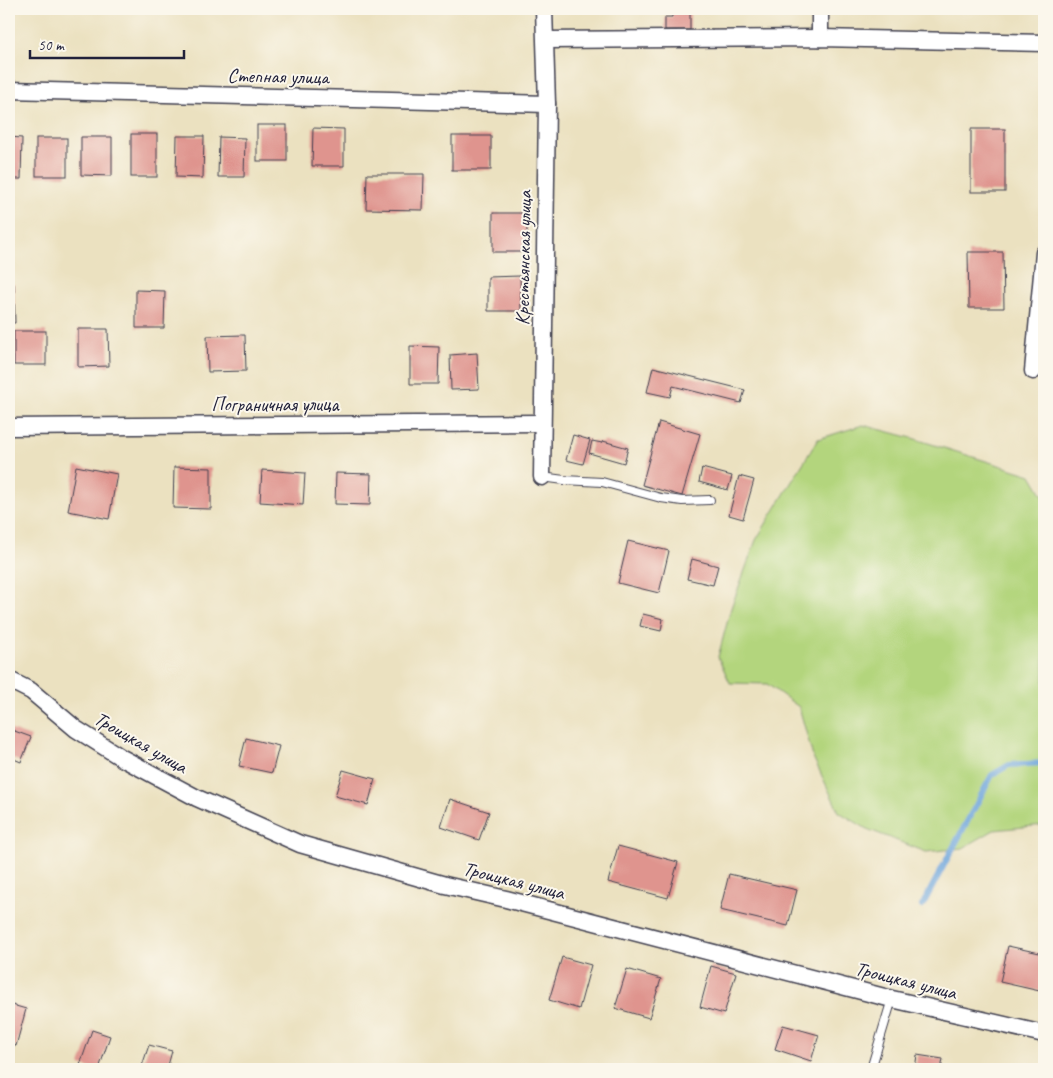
<svg xmlns="http://www.w3.org/2000/svg" width="1053" height="1078" viewBox="0 0 1053 1078" font-family="Caveat,sans-serif">
  <style>
    .green { fill: #b3d57d; stroke: #6a7c5c }
    .lines { fill: none; stroke-linecap: round; stroke-linejoin: round }
    .stream { stroke: #6da5dc; stroke-width: 6 }
    .building { fill: #df948e }
    .service-casing { stroke: #403f4f; stroke-width: 10 }
    .minor-casing { stroke: #403f4f; stroke-width: 19 }
    .service { stroke: #fff; stroke-width: 8 }
    .minor { stroke: #fff; stroke-width: 16 }
    .labels { text-anchor: middle; stroke-width: 4; stroke-linejoin: round; paint-order: stroke }
    .street-label { font-size: 20px; fill: #22223b; stroke: #fbf7ec }
  </style>
  <rect width="100%" height="100%" fill="#fbf7ec"/>
  <filter id="ink" filterUnits="userSpaceOnUse"><feTurbulence type="fractalNoise" baseFrequency=".02" numOctaves="2"/><feDisplacementMap in="SourceGraphic" scale="10" xChannelSelector="R" yChannelSelector="G"/><feConvolveMatrix kernelMatrix="1 2 1 2 8 2 1 2 1" color-interpolation-filters="sRGB"/></filter>
  <filter id="wash" filterUnits="userSpaceOnUse"><feTurbulence type="fractalNoise" baseFrequency=".0096" numOctaves="4" result="noise"/><feDisplacementMap in="SourceGraphic" scale="20" xChannelSelector="R" yChannelSelector="G"/><feGaussianBlur stdDeviation="1.12" result="paint"/><feColorMatrix in="noise" values="0 0 0 0 0 0 0 0 0 0 0 0 0 0 0 0 0 1.4 0 .05"/><feComposite in="paint" operator="in"/></filter>
  <g filter="url(#wash)">
    <rect width="100%" height="100%" fill="#ebe1c0"/>
    <polygon class="green" points="863,425 912,438 1031,475 1044,497 1044,825 994,830 963,848 926,852 867,829 839,812 813,757 799,707 767,684 730,683 718,657 731,608 756,540 818,439"/>
    <g class="lines">
      <polyline class="stream" points="922,906 992,775 1009,765 1044,763"/>
    </g>
    <g id="blocks">
      <g class="building">
        <polygon points="672,9 690,9 690,30 665,30 665,17 672,17"/>
        <rect x="257" y="125" width="30" height="36"/>
        <polygon points="313,128 344,129 344,166 312,166"/>
        <rect x="971" y="129" width="34" height="63"/>
        <rect x="131" y="134" width="26" height="43"/>
        <polygon points="177,136 204,136 203,178 176,177"/>
        <rect x="452" y="136" width="39" height="34"/>
        <polygon points="9,137 22,138 21,179 9,179"/>
        <polygon points="81,137 112,137 112,176 81,175"/>
        <polygon points="219,137 245,138 244,177 218,177"/>
        <rect x="36" y="138" width="31" height="38"/>
        <polygon points="367,174 424,174 423,210 366,209"/>
        <rect x="493" y="213" width="34" height="39"/>
        <polygon points="968,252 1003,252 1004,308 969,308"/>
        <polygon points="520,276 521,311 488,311 488,277"/>
        <polygon points="9,284 14,284 15,323 9,323"/>
        <polygon points="136,290 165,291 164,328 136,328"/>
        <polygon points="78,329 108,329 109,366 78,367"/>
        <rect x="14" y="331" width="32" height="34"/>
        <polygon points="245,335 246,371 208,372 207,336"/>
        <polygon points="410,346 439,347 438,384 410,384"/>
        <polygon points="477,353 479,389 451,390 450,355"/>
        <polygon points="653,367 745,390 741,403 673,386 670,397 647,392"/>
        <polygon points="659,422 700,434 682,496 642,485"/>
        <polygon points="573,435 590,440 583,464 566,460"/>
        <polygon points="592,441 602,443 603,441 628,448 624,463 589,453"/>
        <polygon points="76,466 117,474 109,519 68,511"/>
        <polygon points="174,467 211,468 211,509 173,508"/>
        <polygon points="702,468 732,476 728,490 699,482"/>
        <polygon points="262,470 305,473 303,505 260,502"/>
        <polygon points="336,473 371,474 370,505 335,504"/>
        <polygon points="739,476 754,480 743,519 729,515"/>
        <polygon points="628,541 669,551 659,593 618,583"/>
        <polygon points="692,559 718,566 713,585 687,579"/>
        <polygon points="643,614 663,619 661,631 640,626"/>
        <polygon points="9,729 31,737 21,762 9,757"/>
        <polygon points="246,738 279,746 272,773 239,766"/>
        <polygon points="343,770 375,779 368,805 335,796"/>
        <polygon points="450,799 489,812 479,840 441,827"/>
        <polygon points="618,846 678,862 668,898 608,882"/>
        <polygon points="729,874 797,890 788,926 720,910"/>
        <polygon points="1008,946 1044,954 1044,992 1000,982"/>
        <polygon points="562,957 591,965 579,1009 549,1000"/>
        <polygon points="711,966 736,973 724,1014 700,1007"/>
        <polygon points="627,969 661,979 649,1018 615,1008"/>
        <polygon points="9,1004 26,1009 16,1046 9,1044"/>
        <polygon points="783,1025 819,1035 811,1061 775,1049"/>
        <polygon points="92,1030 110,1036 99,1069 93,1069 80,1065"/>
        <polygon points="149,1045 172,1051 167,1069 141,1069"/>
        <polygon points="917,1055 943,1059 941,1069 915,1069"/>
      </g>
    </g>
  </g>
  <g filter="url(#ink)">
    <use href="#blocks" fill-opacity="0" stroke="#403f4f" stroke-width="1"/>
    <g class="lines">
      <g class="service-casing">
        <g id="service">
          <polyline points="542,477 564,480 602,482 661,498 682,501 710,500"/>
          <polyline points="871,1069 892,999"/>
        </g>
      </g>
      <g class="minor-casing">
        <g id="minor">
          <polyline points="820,38 820,9"/>
          <polyline points="546,40 820,38 1044,43"/>
          <polyline points="9,90 547,104"/>
          <polyline points="1033,371 1044,253"/>
          <polyline points="9,427 542,423"/>
          <polyline points="542,477 547,104 544,9"/>
          <polyline points="9,680 31,691 76,729 122,758 197,798 300,844 445,885 506,899 892,999 1044,1034"/>
        </g>
      </g>
      <use href="#service" class="service"/>
      <use href="#minor" class="minor"/>
    </g>
  </g>
  <g class="labels">
    <g class="street-label">
      <text transform="translate(278 76) rotate(1)" y="7">Степная улица</text>
      <text transform="translate(523 258) rotate(-89)" y="7">Крестьянская улица</text>
      <text x="275" y="411">Пограничная улица</text>
      <text transform="translate(141 742) rotate(30)" y="7">Троицкая улица</text>
      <text transform="translate(514 880) rotate(14)" y="7">Троицкая улица</text>
      <text transform="translate(906 980) rotate(14)" y="7">Троицкая улица</text>
    </g>
  </g>
  <rect width="1053" height="1078" fill="none" stroke="#fbf7ec" stroke-width="30"/>
  <path d="M30 50v8h154v-8" fill="none" stroke="#22223b" stroke-width="2.5"/>
  <text x="38" y="50" font-size="15" fill="#22223b" stroke="#fbf7ec" stroke-width="4" paint-order="stroke">50 m</text>
</svg>
